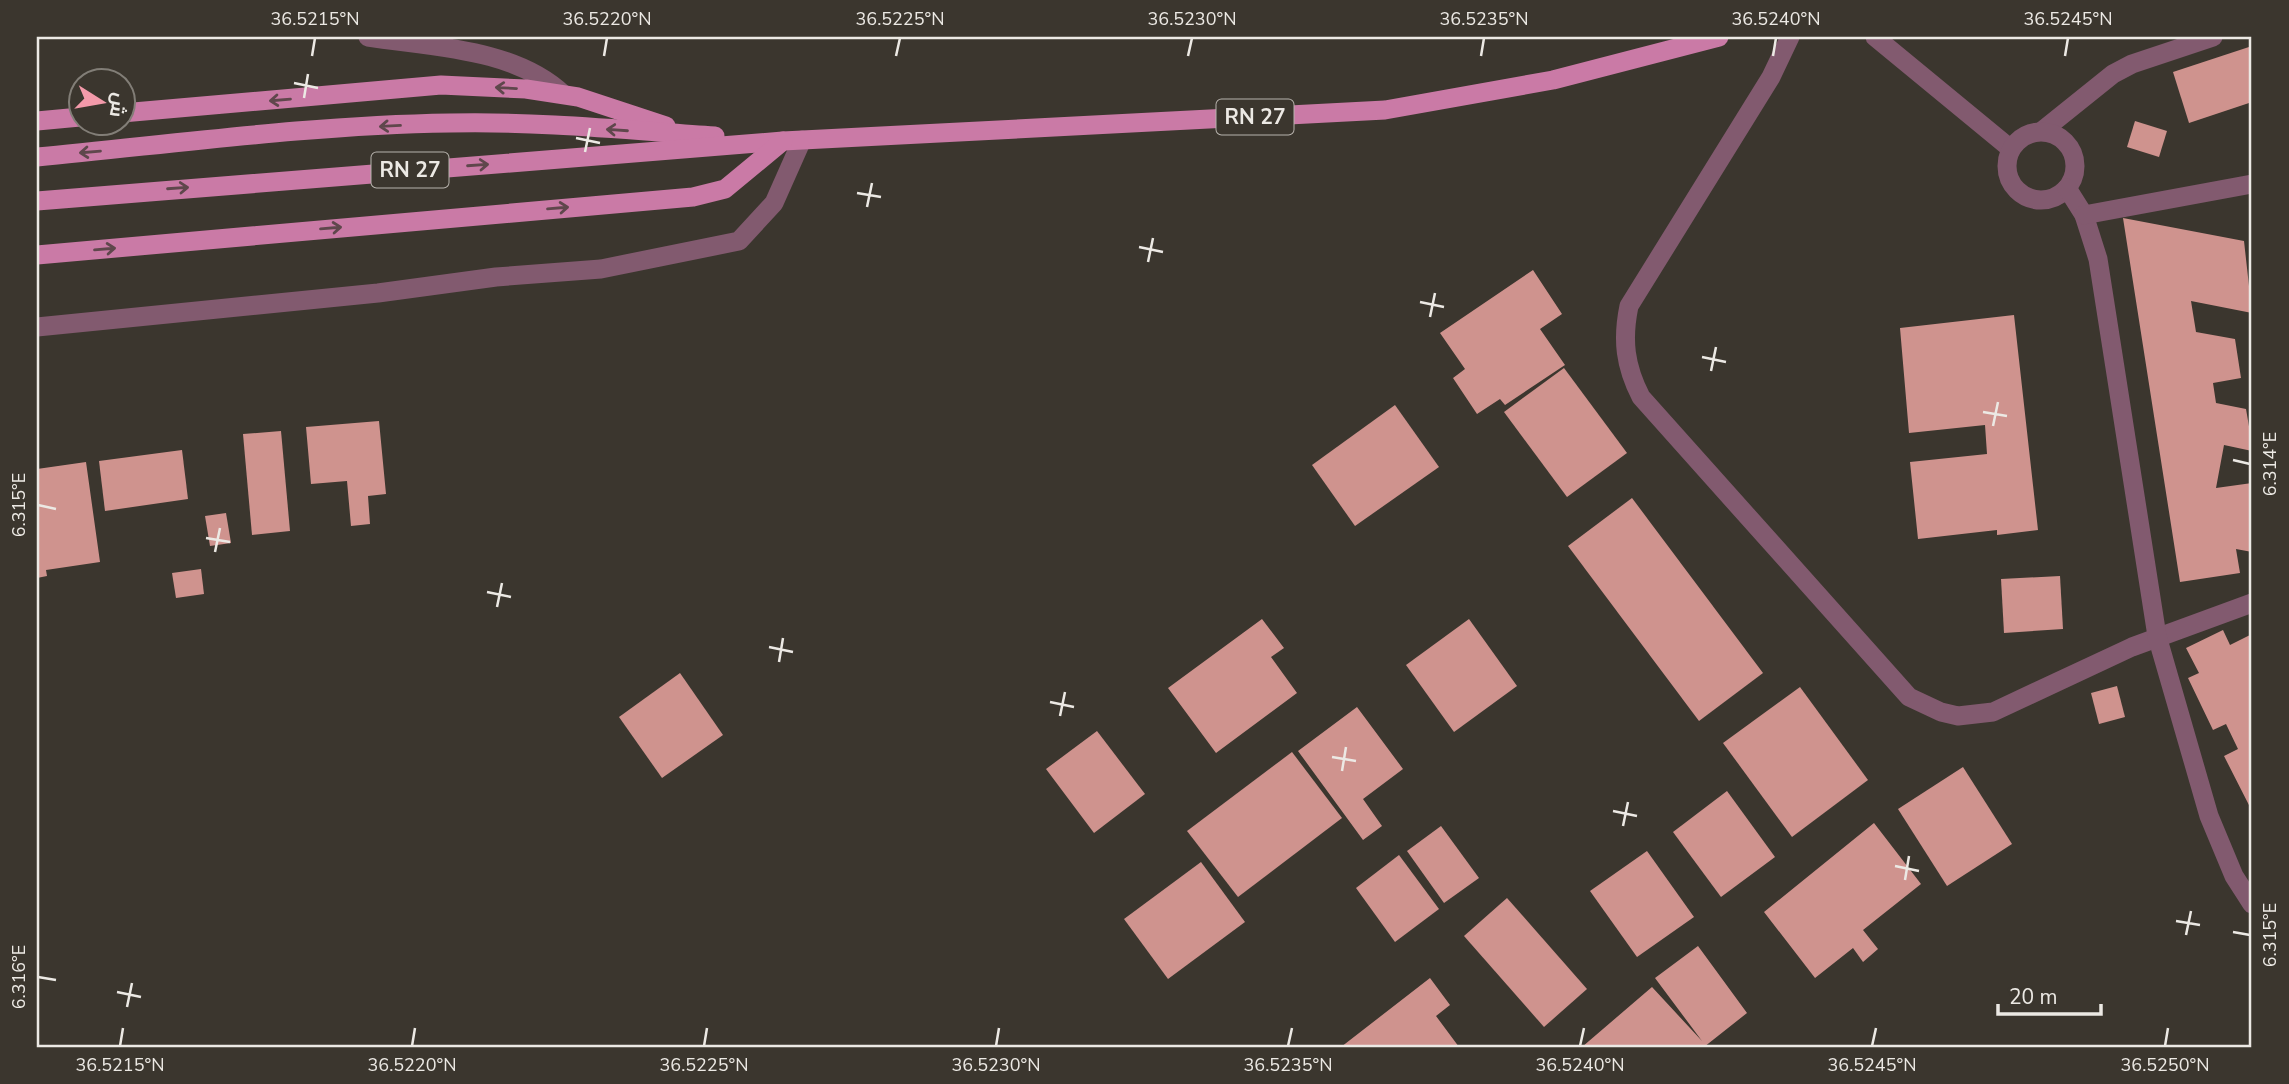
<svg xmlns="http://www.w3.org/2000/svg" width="2289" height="1084" viewBox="0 0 2289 1084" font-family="'Nunito Sans',Cairo,sans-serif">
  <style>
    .building { fill: #cf938e }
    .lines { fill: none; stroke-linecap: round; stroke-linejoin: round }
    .service { stroke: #825a6f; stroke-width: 19 }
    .minor { stroke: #825a6f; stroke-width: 19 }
    .primary { stroke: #ca7aa6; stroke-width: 19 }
    .oneway { stroke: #5f474c }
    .ticks { fill: none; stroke: #ece9e4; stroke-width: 2.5 }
    .labels { text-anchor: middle; stroke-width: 7; stroke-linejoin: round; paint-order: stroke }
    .shield { fill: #3b362e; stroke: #b7b3ad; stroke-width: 2 }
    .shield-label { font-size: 21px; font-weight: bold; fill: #ece9e4 }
    .neatline { fill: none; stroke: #ece9e4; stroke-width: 2.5 }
    .ticks-label { font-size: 18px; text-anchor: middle; fill: #ece9e4 }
  </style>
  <rect width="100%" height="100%" fill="#3b362e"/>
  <g class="building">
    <polygon points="2252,46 2252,102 2189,123 2173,72"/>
    <polygon points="2135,121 2167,131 2159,157 2127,147"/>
    <polygon points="2123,218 2244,241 2252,313 2191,301 2196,332 2235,339 2241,378 2213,383 2216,403 2246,409 2252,444 2252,451 2224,445 2216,488 2252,483 2252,552 2236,549 2240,573 2180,582"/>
    <polygon points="1533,270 1562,314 1540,329 1565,365 1505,405 1500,399 1477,414 1453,378 1465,369 1440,333"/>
    <polygon points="2014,315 2038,530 1997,535 1997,530 1918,539 1910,462 1987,454 1985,425 1909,433 1900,328"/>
    <polygon points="1564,368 1627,453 1567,497 1504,412"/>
    <polygon points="1395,405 1439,467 1355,526 1312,465"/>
    <polygon points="379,421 386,494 368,496 370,524 351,526 347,481 311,484 306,427"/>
    <polygon points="281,431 290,531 252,535 243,434"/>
    <polygon points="182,450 188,499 105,511 99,461"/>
    <polygon points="86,462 100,562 46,570 47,576 37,578 37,469"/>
    <polygon points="1632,498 1763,673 1699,721 1568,546"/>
    <polygon points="226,513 231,543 210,546 205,516"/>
    <polygon points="201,569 204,594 176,598 172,573"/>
    <polygon points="2060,576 2063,629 2004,633 2001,579"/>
    <polygon points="1262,619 1284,648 1271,657 1297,693 1216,753 1168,688"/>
    <polygon points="1469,619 1517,686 1454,732 1406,665"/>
    <polygon points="2223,630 2230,645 2252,634 2252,811 2224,756 2238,749 2226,724 2213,730 2188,678 2199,673 2186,648"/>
    <polygon points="680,673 723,735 662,778 619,717"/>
    <polygon points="2117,686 2125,717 2099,724 2091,693"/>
    <polygon points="1800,687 1868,780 1792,837 1723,743"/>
    <polygon points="1357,707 1403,769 1363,799 1382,826 1363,840 1298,751"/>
    <polygon points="1097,731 1145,794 1094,833 1046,769"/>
    <polygon points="1292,752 1342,818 1238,897 1187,831"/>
    <polygon points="1963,767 2012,844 1947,886 1898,809"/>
    <polygon points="1727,791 1775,857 1721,897 1673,832"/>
    <polygon points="1874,823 1921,884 1863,930 1878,949 1863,962 1853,948 1815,978 1764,912"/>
    <polygon points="1441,826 1479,878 1444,903 1407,851"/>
    <polygon points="1647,851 1694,917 1637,957 1590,891"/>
    <polygon points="1399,855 1439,909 1395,942 1356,888"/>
    <polygon points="1201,862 1245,922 1168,979 1124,919"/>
    <polygon points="1507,898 1587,989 1544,1027 1464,936"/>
    <polygon points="1698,946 1747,1013 1704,1047 1582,1047 1652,987 1702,1041 1655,978"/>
    <polygon points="1430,978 1450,1005 1436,1016 1459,1047 1341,1047"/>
  </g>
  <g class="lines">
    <path class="service" d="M 368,37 C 432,47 514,48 563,94"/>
    <g class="minor">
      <path d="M 1790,37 L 1771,77 L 1629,306 C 1622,340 1625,366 1641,397 L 1909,697 L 1941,712 L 1958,716 L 1993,712 L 2132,647 L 2252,603"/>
      <polyline points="1875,37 2011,149"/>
      <polyline points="2042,131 2113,74 2132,64 2213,37"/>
      <circle cx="2041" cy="166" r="34"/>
      <polyline points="2067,188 2084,215 2098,259 2157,636 2209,816 2234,876 2252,904"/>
      <polyline points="2084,215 2252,184"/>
      <polyline points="37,327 378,293 496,277 601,269 739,241 774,203 802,140"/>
    </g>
    <g class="primary">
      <polyline points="122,113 441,85 526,89 578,97 666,126"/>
      <polyline points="37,121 80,117"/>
      <path d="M 37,157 C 174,144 312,125 450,123 C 538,121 627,130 715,136"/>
      <polyline points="37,201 783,141 1385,110 1553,80 1719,37"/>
      <polyline points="37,255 693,197 725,189 783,141"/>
    </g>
  </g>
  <defs><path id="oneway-shaft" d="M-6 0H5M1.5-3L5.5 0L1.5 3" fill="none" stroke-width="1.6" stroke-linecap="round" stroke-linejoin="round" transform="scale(1.75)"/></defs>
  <g class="oneway">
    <use href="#oneway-shaft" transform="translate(506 88) rotate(-177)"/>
    <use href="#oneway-shaft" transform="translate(280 100) rotate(175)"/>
    <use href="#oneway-shaft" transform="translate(390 126) rotate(177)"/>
    <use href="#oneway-shaft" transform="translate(617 130) rotate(-176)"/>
    <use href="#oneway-shaft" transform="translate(90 152) rotate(175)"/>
    <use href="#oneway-shaft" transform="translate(478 165) rotate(-4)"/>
    <use href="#oneway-shaft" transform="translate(178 188) rotate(-4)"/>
    <use href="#oneway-shaft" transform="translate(558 208) rotate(-5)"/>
    <use href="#oneway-shaft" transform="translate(331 228) rotate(-5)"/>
    <use href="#oneway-shaft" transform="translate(105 249) rotate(-5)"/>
  </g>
  <path class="ticks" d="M 312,56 L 315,38M 604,56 L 607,38M 896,56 L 900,38M 1188,56 L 1192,38M 1481,56 L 1484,38M 1773,56 L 1776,38M 2065,56 L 2068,38M 294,83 L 318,88M 304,98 L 308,74M 576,138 L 600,143M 585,152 L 590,128M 857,193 L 881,197M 867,207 L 872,183M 1139,247 L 1163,252M 1148,262 L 1153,238M 1420,302 L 1444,307M 1430,317 L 1435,293M 1702,357 L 1726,362M 1711,371 L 1716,347M 1983,412 L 2007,416M 1993,426 L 1998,402M 2233,460 L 2250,464M 38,505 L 56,509M 206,538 L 230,542M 215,552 L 220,528M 487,592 L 511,597M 497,607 L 502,583M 769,647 L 793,652M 779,662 L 783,638M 1050,702 L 1074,707M 1060,716 L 1065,692M 1332,757 L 1356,761M 1342,771 L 1346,747M 1613,811 L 1637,816M 1623,826 L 1628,802M 1895,866 L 1919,871M 1905,880 L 1909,856M 2176,921 L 2200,925M 2233,932 L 2250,935M 2186,935 L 2191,911M 38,977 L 56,980M 117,992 L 141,997M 127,1007 L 132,983M 120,1046 L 123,1028M 412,1046 L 415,1028M 704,1046 L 707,1028M 996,1046 L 999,1028M 1288,1046 L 1292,1028M 1580,1046 L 1584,1028M 1872,1046 L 1876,1028M 2165,1046 L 2168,1028"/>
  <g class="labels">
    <g class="shield">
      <rect x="1216.5" y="99.5" width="77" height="35" rx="5"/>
      <rect x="371.5" y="152.5" width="77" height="35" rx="5"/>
    </g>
    <g class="shield-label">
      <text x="1255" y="124">RN 27</text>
      <text x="410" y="177">RN 27</text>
    </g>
  </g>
  <rect width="2289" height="1084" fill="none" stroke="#3b362e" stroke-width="77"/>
  <g transform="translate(102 102) rotate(101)"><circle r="33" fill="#3b362e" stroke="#827e77" stroke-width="2"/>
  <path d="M0-5L12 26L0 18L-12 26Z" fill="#f39aaa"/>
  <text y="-10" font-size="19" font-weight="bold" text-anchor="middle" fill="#ece9e4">ش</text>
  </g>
  <path d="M1998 1004v10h103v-10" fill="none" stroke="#ece9e4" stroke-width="3.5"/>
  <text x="2009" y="1004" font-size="21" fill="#ece9e4" stroke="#3b362e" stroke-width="5" paint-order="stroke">20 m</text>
  <rect x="38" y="38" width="2212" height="1008" class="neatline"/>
  <g class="ticks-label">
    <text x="315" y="25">36.5215°N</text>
    <text x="607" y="25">36.5220°N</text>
    <text x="900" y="25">36.5225°N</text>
    <text x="1192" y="25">36.5230°N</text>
    <text x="1484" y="25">36.5235°N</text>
    <text x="1776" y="25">36.5240°N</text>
    <text x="2068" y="25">36.5245°N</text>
    <text transform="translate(2270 464) rotate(-90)" y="6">6.314°E</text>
    <text transform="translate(19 505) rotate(-90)" y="6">6.315°E</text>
    <text transform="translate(2270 935) rotate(-90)" y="6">6.315°E</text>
    <text transform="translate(19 977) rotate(-90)" y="6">6.316°E</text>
    <text x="120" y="1071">36.5215°N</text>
    <text x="412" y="1071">36.5220°N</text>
    <text x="704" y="1071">36.5225°N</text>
    <text x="996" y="1071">36.5230°N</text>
    <text x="1288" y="1071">36.5235°N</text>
    <text x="1580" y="1071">36.5240°N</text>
    <text x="1872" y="1071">36.5245°N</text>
    <text x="2165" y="1071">36.5250°N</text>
  </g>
</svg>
